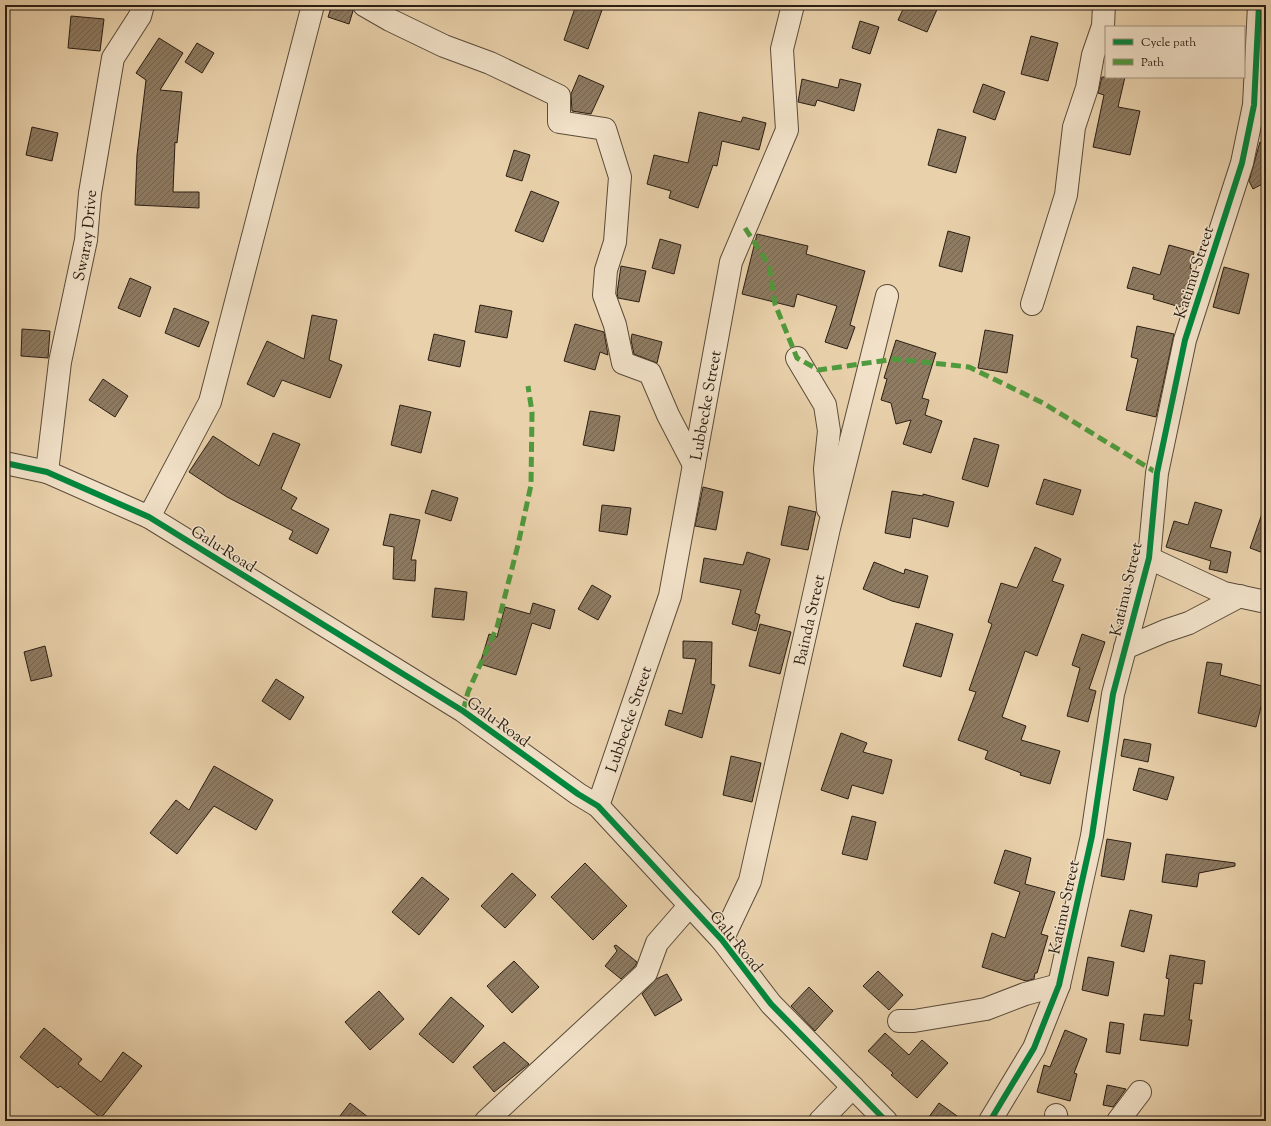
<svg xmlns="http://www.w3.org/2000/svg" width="1271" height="1126" viewBox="0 0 1271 1126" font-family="'Sorts Mill Goudy',serif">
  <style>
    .building { fill: url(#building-hatch); stroke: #2b1e13 }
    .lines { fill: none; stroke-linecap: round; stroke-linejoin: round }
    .minor-casing { stroke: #5a4b39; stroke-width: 24 }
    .minor { stroke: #f1e1c8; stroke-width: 22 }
    .quiet { stroke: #4f9a3d; stroke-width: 5; stroke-dasharray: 10 5; stroke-linecap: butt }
    .cycleway-casing { stroke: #f1e1c8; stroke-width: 8 }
    .cycleway { stroke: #00873e; stroke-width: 6 }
    .labels { text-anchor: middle; stroke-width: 3; stroke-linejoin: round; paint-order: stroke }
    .street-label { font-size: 16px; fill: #2b1e13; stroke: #f1e1c8 }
  </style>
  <defs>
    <pattern id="building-hatch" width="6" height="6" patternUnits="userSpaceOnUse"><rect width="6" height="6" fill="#8e7b62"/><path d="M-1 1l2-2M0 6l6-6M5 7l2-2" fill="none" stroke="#746450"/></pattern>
  </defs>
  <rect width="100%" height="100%" fill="#e9d1ab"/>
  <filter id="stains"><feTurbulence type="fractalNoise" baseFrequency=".005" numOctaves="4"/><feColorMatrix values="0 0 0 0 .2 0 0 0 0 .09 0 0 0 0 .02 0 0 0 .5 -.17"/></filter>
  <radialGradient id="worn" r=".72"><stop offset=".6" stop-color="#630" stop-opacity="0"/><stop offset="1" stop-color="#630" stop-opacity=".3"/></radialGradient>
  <g class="building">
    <polygon points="332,5 352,5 353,11 349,24 328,17"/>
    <polygon points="576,5 588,5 602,10 588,49 564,40"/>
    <polygon points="905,5 939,5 927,32 898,20"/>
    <polygon points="71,16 104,19 100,51 68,48"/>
    <polygon points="860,21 879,27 870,54 852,48"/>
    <polygon points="1031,36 1058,43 1048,81 1021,74"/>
    <polygon points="159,38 183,53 160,90 182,92 177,143 175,142 173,192 199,192 199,208 135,205 137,155 146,80 136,73"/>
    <polygon points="197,43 214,53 202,73 185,62"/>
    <polygon points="579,75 604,86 591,114 572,111 571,94"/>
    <polygon points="1102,77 1125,77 1118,107 1140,111 1130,155 1093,147 1104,95 1098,93"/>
    <polygon points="802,79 838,88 840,79 861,84 854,111 817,100 815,106 798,102"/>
    <polygon points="983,84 1005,92 995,120 973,112"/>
    <polygon points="699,112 741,122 743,117 766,123 759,150 722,141 717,166 713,165 698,208 669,198 671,191 647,184 654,155 688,163"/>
    <polygon points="32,127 58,133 52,161 26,155"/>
    <polygon points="938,129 966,137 956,173 928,165"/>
    <polygon points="1260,142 1266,143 1266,182 1253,189 1249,181"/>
    <polygon points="514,150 530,155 522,181 506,176"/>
    <polygon points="531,191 559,202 543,242 515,231"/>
    <polygon points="948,231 970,237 962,272 939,266"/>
    <polygon points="757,234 808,246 806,254 865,271 850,325 855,327 847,349 825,342 837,306 797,294 794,307 742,294"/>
    <polygon points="660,239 681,245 674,274 652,268"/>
    <polygon points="1169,245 1194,252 1190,268 1192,269 1180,307 1153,299 1154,295 1127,288 1133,267 1160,275"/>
    <polygon points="621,266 646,271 639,302 618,298 617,293"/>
    <polygon points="1224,267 1249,274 1239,314 1213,307"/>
    <polygon points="130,278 151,287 140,317 118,308"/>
    <polygon points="480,305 512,311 507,338 475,332"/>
    <polygon points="174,308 209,322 199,347 165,333"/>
    <polygon points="312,315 337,320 329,360 342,365 330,398 282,380 274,397 247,384 267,341 304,359"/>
    <polygon points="575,324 604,332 608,355 600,352 595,370 564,361"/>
    <polygon points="1137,326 1174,334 1156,417 1126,410 1138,359 1131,357"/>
    <polygon points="22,329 50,331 48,358 21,356"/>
    <polygon points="985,330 1013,335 1007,373 978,368"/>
    <polygon points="434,334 465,341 460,367 428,360"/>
    <polygon points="632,334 662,342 657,363 634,354 631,340"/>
    <polygon points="896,340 936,353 922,398 929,400 925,415 942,421 931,453 903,444 911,420 896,424 891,403 881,400 887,379 884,378"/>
    <polygon points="103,379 128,396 115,417 89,400"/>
    <polygon points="400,405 431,412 421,453 391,445"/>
    <polygon points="590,411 620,416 614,451 583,445"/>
    <polygon points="273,433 300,444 281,489 297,498 291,509 329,529 317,554 289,539 293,531 227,497 189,472 213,436 259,466"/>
    <polygon points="974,438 999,445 988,487 962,479"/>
    <polygon points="1044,479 1081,490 1073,515 1036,504"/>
    <polygon points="703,487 723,492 716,530 695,526"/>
    <polygon points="432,490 458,498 451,521 425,513"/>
    <polygon points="892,491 923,496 923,494 954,502 948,527 913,518 910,538 885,533"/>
    <polygon points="1195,502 1222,510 1210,547 1231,552 1227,573 1209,569 1211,561 1166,547 1174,521 1188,525"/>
    <polygon points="602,505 631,508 627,535 599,531"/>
    <polygon points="789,506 816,512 808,550 781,545"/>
    <polygon points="1264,508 1266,509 1266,554 1250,548"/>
    <polygon points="390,514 420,520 411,560 416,560 415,581 393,579 394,547 383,545"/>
    <polygon points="1035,547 1061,559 1052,581 1064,585 1037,656 1025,651 1002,717 1026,726 1021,740 1060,751 1050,784 1020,775 1021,773 985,759 988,751 958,740 976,692 969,690 992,624 988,622 1001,583 1017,588"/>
    <polygon points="747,552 770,559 755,613 760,615 756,631 732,624 741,590 700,582 704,558 743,565"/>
    <polygon points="874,562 904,574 905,569 928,576 919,608 892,601 863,589"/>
    <polygon points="592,585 611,596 598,620 578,609"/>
    <polygon points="435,588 467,592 464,620 432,617"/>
    <polygon points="533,603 555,610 550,629 532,623 516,675 480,664 489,634 497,637 505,607 530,614"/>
    <polygon points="916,623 953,634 941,677 903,666"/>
    <polygon points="760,624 791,632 780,674 749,666"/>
    <polygon points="1082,634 1105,642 1089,689 1096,691 1088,722 1067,716 1080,668 1072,665"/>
    <polygon points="683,641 712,642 711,684 715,685 702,738 665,725 669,710 682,714 696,659 683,658"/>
    <polygon points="45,646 52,676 31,681 24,652"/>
    <polygon points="1207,662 1222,664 1220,675 1266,687 1256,727 1198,713"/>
    <polygon points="276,679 304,697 290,720 262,701"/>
    <polygon points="841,733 867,743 863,752 892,760 883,794 852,785 848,799 821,790"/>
    <polygon points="1124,739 1151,744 1148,762 1121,756"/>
    <polygon points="731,756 761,763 752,802 723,795"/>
    <polygon points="214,766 273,800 256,830 214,806 177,854 150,833 176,800 189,810"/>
    <polygon points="1139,768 1174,777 1167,800 1133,790"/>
    <polygon points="852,816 876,822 867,860 842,854"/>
    <polygon points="1107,839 1131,843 1124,880 1101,876"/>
    <polygon points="1005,850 1031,858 1025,884 1055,892 1041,934 1048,936 1037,973 1035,973 1034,979 1026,981 982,967 992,933 1005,938 1020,892 994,883"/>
    <polygon points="1166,854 1235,863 1235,866 1199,873 1197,887 1162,882"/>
    <polygon points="585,863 627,906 593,940 551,897"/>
    <polygon points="512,873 536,895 505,928 481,906"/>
    <polygon points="422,877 449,899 419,935 392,912"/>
    <polygon points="1130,910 1152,915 1144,952 1121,946"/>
    <polygon points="616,945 637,962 635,966 621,979 605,966 617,951 614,946"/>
    <polygon points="1170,955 1205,961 1202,984 1194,983 1189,1020 1192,1020 1188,1046 1140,1040 1144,1014 1164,1016 1169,979 1166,978"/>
    <polygon points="1088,957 1114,962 1108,996 1082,990"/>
    <polygon points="514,961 539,987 512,1013 487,986"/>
    <polygon points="878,971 903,995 889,1010 863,986"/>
    <polygon points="667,974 682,1000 655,1016 642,994 656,979"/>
    <polygon points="809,987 833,1011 815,1031 791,1006"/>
    <polygon points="379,991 404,1019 370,1050 345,1022"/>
    <polygon points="451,997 484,1026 453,1063 419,1034"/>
    <polygon points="1110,1022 1124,1024 1120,1054 1106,1052"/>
    <polygon points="44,1028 82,1059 78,1064 101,1082 123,1052 142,1066 101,1118 60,1086 58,1088 20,1057"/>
    <polygon points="1065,1030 1087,1039 1074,1073 1077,1074 1070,1101 1037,1092 1044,1065 1050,1067"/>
    <polygon points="885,1033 909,1055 922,1040 948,1063 917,1098 891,1075 893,1073 868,1051"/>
    <polygon points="504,1042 529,1064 494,1092 473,1067"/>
    <polygon points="1107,1085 1126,1089 1113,1107 1103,1105"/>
    <polygon points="350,1103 373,1121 336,1121"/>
    <polygon points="939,1103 964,1121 926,1121"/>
  </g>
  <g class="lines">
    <g class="minor-casing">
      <g id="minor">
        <polyline points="364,5 390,20 444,46 490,63 559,96 559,122 605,129 620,177 615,242 606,270 604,295 615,325 623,363 650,373 668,415 694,465"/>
        <polyline points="1032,304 1066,195 1074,127 1087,88 1093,55 1103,26 1104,5"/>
        <polyline points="797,358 825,405 829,431 825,469 828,509"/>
        <polyline points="5,463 47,472 149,517 463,711 578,794 598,806 722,940 771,1004 886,1121"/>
        <path id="s1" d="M 47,472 L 60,362 L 86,240 L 90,193 L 113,58 L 140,16 L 143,5"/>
        <polyline points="149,517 210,402 313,5"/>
        <polyline points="1149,558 1224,593 1266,602"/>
        <polyline points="1125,648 1165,631 1189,623 1240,596"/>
        <path id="s2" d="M 598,806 L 670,596 L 731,262 L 787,130 L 782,49 L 793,5"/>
        <path id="s3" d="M 722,940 L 750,881 L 829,528 L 887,296"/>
        <polyline points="899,1021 914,1021 986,1009 1025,994 1059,985"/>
        <polyline points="1056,1115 1057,1121"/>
        <polyline points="486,1121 646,973 657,943 690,905"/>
        <polyline points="820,1121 853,1087"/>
        <polyline points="990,1121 1034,1048 1059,985 1092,836 1113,694 1149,558 1157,473 1185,340 1242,163 1254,105 1259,5"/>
        <polyline points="1118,1121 1140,1092"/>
      </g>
    </g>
    <use href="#minor" class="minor"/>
    <g class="quiet">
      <polyline points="745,228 769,265 775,304 797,358 819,370 895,359 969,367 1043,403 1157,473"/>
      <polyline points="463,711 468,692 497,627 518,545 531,485 532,412 528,386"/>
    </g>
    <g class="cycleway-casing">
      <g id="cycleway">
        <polyline points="5,463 47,472 149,517 463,711 578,794 598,806 722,940 771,1004 886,1121"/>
        <polyline points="990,1121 1034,1048 1059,985 1092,836 1113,694 1149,558 1157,473 1185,340 1242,163 1254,105 1259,5"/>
      </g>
    </g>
    <use href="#cycleway" class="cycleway"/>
  </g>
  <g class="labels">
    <g class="street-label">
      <text dy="6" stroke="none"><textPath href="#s1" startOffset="240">Swaray Drive</textPath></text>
      <text transform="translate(1193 272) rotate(-72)" y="6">Katimu Street</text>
      <text dy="6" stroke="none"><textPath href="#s2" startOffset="416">Lubbecke Street</textPath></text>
      <text transform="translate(224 548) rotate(32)" y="6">Galu Road</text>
      <text transform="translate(1125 589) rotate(-77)" y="6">Katimu Street</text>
      <text dy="6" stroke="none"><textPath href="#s3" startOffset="333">Bainda Street</textPath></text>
      <text dy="6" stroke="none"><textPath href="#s2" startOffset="92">Lubbecke Street</textPath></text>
      <text transform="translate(499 721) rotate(36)" y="6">Galu Road</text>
      <text transform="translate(1063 907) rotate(-78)" y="6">Katimu Street</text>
      <text transform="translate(737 941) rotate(51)" y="6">Galu Road</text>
    </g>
  </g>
  <rect width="1271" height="1126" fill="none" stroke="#e9d1ab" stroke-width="20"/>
  <rect x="6" y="6" width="1259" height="1114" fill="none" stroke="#2b1e13" stroke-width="2"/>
  <rect x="10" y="10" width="1251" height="1106" fill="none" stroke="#2b1e13"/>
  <rect x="1105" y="26" width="140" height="52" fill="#f1e1c8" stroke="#a29380"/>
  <rect x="1113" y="39" width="20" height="6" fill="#00873e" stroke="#a29380"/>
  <text x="1141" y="46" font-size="12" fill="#2b1e13">Cycle path</text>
  <rect x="1113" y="59" width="20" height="6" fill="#4f9a3d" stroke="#a29380"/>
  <text x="1141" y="66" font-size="12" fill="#2b1e13">Path</text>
  <rect width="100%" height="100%" filter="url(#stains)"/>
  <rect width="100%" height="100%" fill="url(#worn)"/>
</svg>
